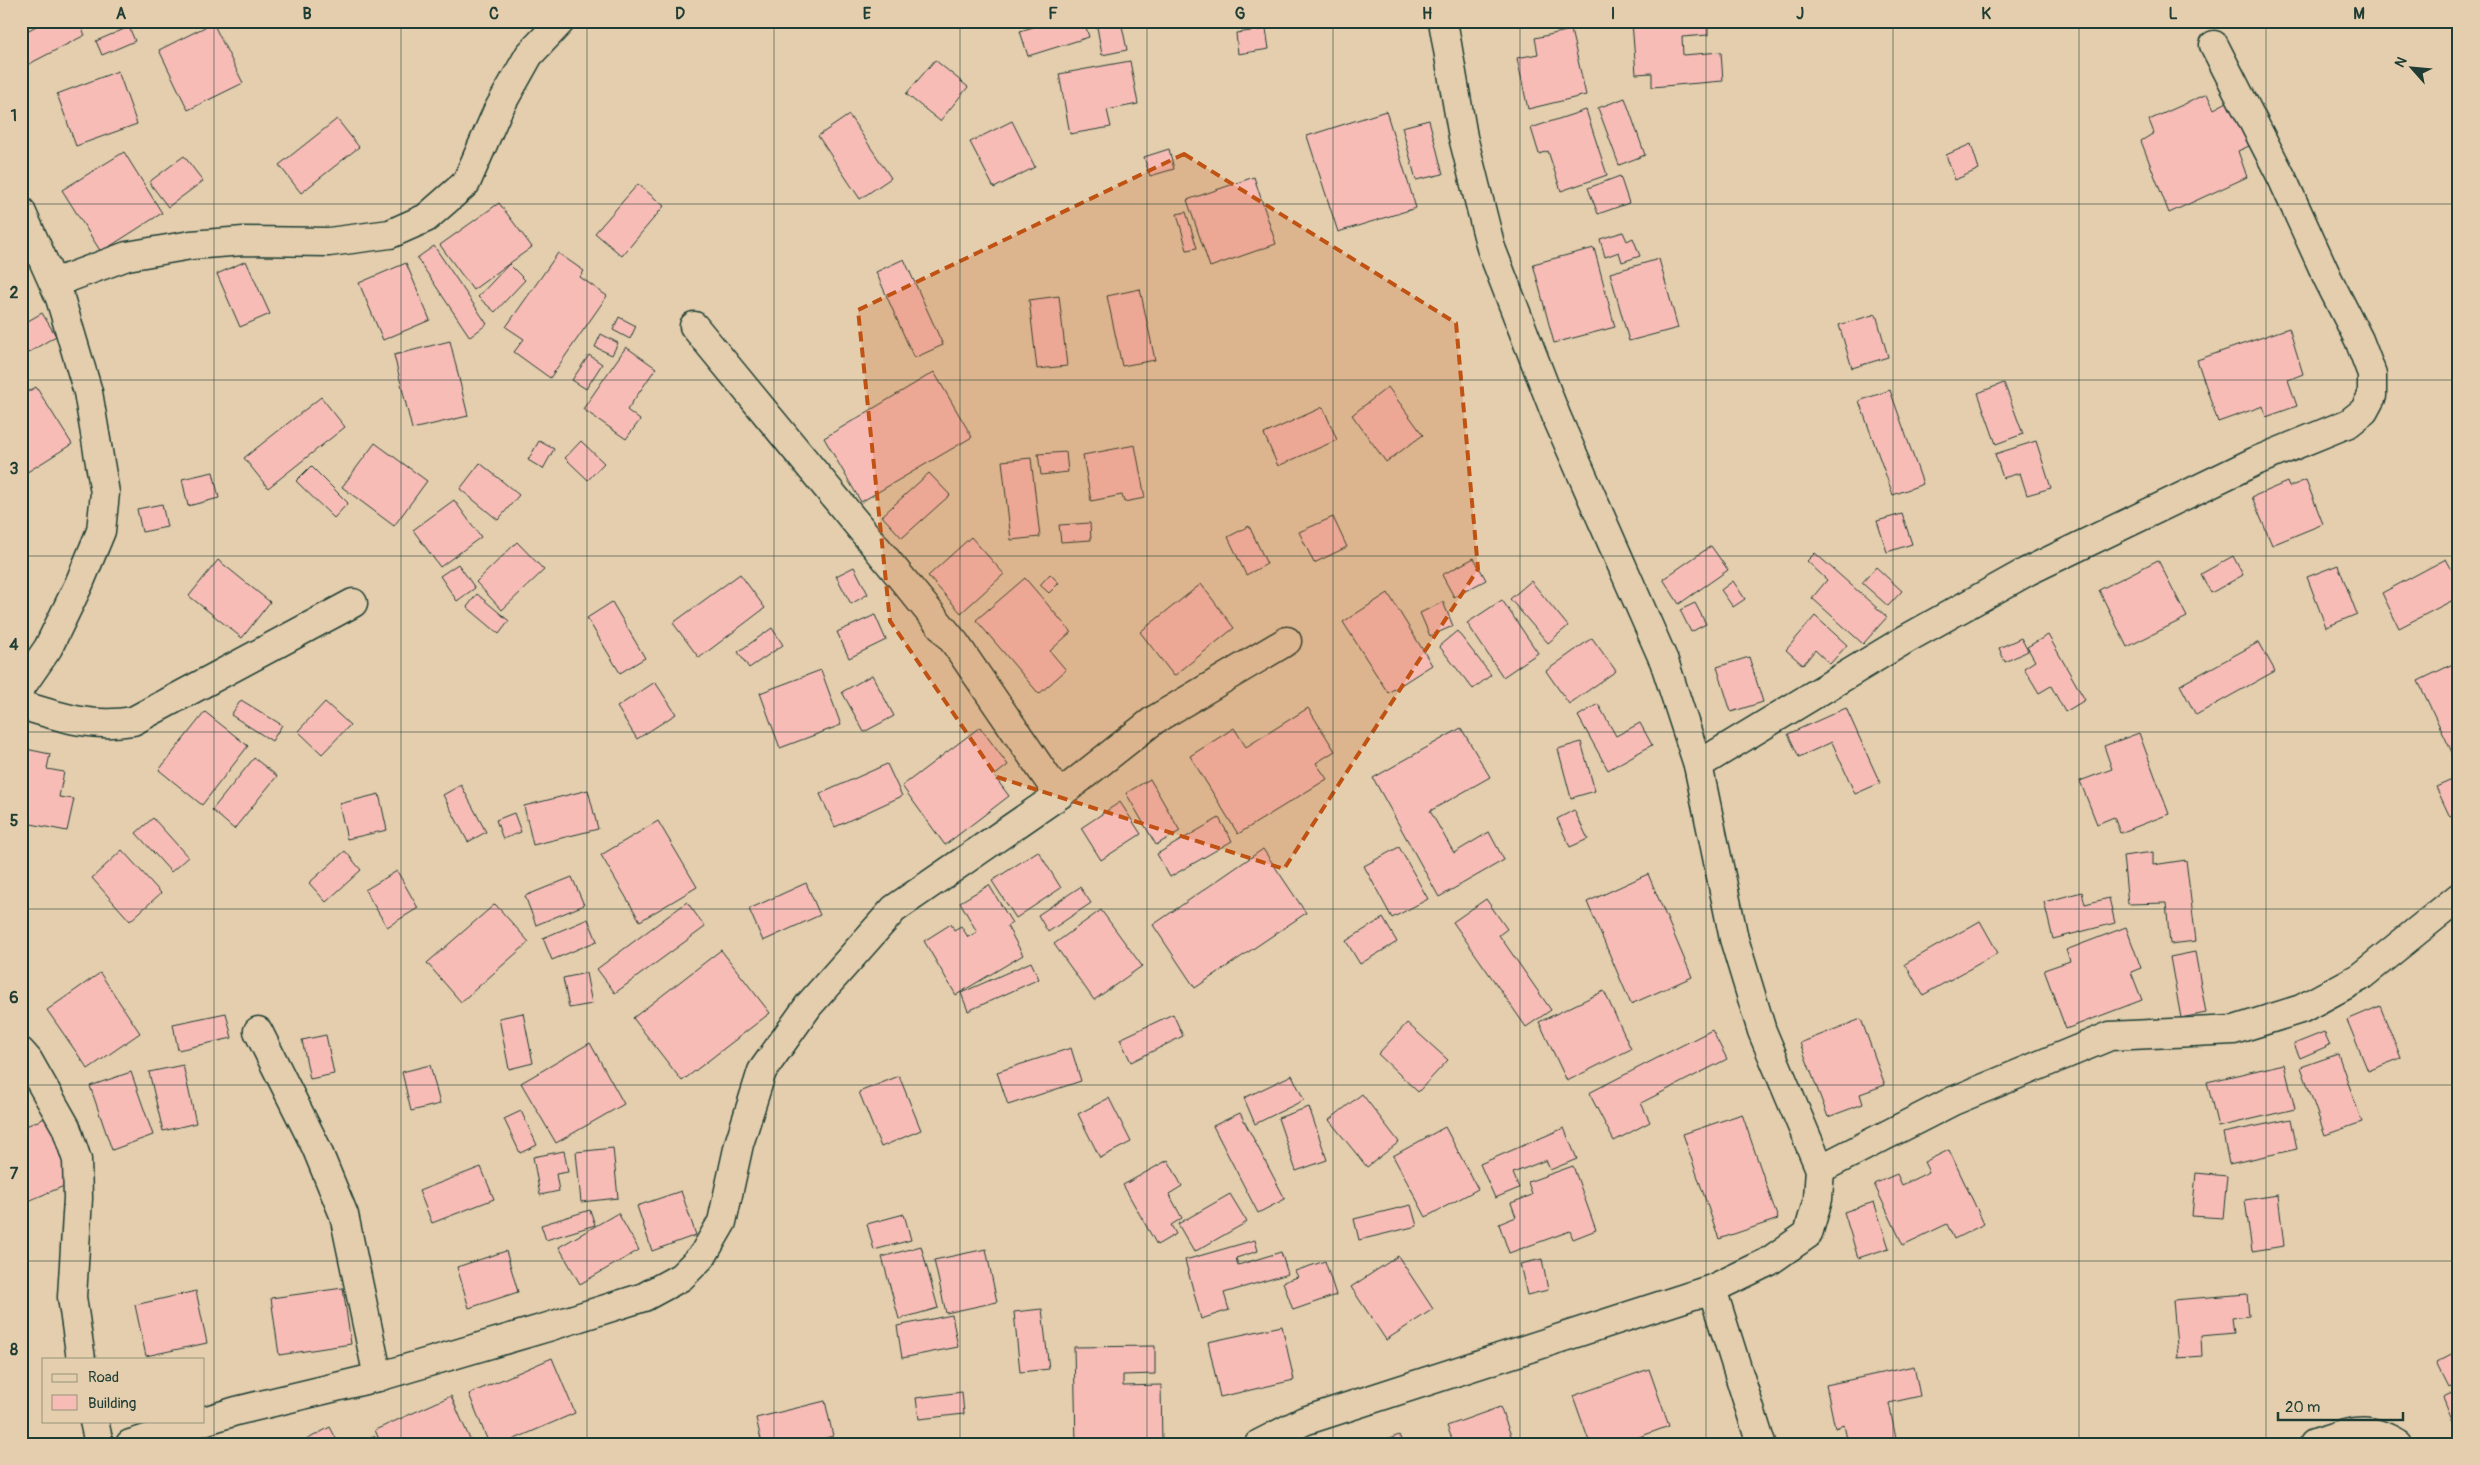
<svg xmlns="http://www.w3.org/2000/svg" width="2480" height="1465" viewBox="0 0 2480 1465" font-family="Pangolin,sans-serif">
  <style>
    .building { fill: #f8bcb6; stroke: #1f3d34 }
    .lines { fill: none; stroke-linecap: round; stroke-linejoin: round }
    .minor-casing { stroke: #1f3d34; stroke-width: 31 }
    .minor { stroke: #e4cead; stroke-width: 28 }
    .marked { fill: #c05314; fill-opacity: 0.2; stroke: #c05314; stroke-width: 4; stroke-dasharray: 10 6; stroke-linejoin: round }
    .grid { fill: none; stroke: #1f3d34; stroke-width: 1; stroke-opacity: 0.55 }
    .neatline { fill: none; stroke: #1f3d34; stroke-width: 2 }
    .grid-label { font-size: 16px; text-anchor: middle; font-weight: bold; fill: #1f3d34 }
  </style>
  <rect width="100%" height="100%" fill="#e4cead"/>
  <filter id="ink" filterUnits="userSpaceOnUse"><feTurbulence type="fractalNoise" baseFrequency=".02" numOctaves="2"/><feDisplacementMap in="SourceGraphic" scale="10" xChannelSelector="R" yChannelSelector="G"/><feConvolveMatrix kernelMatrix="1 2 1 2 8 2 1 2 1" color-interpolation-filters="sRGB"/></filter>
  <g filter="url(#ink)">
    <g class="building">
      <polygon points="46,21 78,21 85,35 25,66 21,58 21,34"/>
      <polygon points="735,21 752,21 739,29"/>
      <polygon points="1053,21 1084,21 1089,37 1028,56 1020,31"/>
      <polygon points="1096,21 1121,21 1127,50 1102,55"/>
      <polygon points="1708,21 1708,35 1682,37 1683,55 1721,52 1723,81 1652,87 1652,73 1636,74 1632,22"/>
      <polygon points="213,23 243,83 188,110 159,50"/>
      <polygon points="129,27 135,41 102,55 96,41"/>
      <polygon points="1266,29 1269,49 1238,54 1236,33"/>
      <polygon points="1571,30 1586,95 1528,109 1517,58 1538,54 1535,38"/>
      <polygon points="935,60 968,87 940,121 906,94"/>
      <polygon points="1130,61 1138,104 1107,110 1111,127 1070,134 1059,74"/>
      <polygon points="118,71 137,124 76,146 57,94"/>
      <polygon points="2207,94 2214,109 2229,101 2249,146 2238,151 2247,177 2169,213 2141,141 2154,133 2149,120"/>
      <polygon points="1625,98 1645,155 1619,165 1598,108"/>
      <polygon points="1586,110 1607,175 1561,191 1548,151 1539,154 1531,128"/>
      <polygon points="1386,111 1416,208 1338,232 1307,136"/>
      <polygon points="849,115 891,178 860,199 818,136"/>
      <polygon points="337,119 359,147 301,193 279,165"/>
      <polygon points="1429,120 1443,174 1416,180 1402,127"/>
      <polygon points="1012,121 1035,167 994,188 970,142"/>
      <polygon points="1971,144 1979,169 1955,180 1946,155"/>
      <polygon points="1169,149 1174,169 1150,176 1144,157"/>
      <polygon points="124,152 162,213 101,252 62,190"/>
      <polygon points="184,156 203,181 168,207 149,182"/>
      <polygon points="1620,176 1629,203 1598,214 1588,188"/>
      <polygon points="1254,177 1276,244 1210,267 1187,200"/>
      <polygon points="638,184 664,206 622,256 595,233"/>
      <polygon points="499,203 532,247 473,290 440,245"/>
      <polygon points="1186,212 1197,248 1187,250 1177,214"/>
      <polygon points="1623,232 1627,241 1633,238 1640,256 1622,262 1619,252 1605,257 1600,239"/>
      <polygon points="434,246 487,324 470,337 417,258"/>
      <polygon points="1594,248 1615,327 1554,343 1533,264"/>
      <polygon points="558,253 584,271 580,277 607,296 550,378 514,352 524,339 506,327"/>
      <polygon points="904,259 943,345 914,358 876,272"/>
      <polygon points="1659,259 1678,328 1629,341 1610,273"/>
      <polygon points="246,261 270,314 240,327 217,274"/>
      <polygon points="406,263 430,320 383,340 359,283"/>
      <polygon points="509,264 525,280 495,312 478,297"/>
      <polygon points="1140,289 1155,360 1122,366 1107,296"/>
      <polygon points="1059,296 1067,366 1037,369 1029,300"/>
      <polygon points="42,313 56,336 21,357 21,325"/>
      <polygon points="1876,314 1888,357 1852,368 1839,325"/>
      <polygon points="619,317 636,326 630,339 613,330"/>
      <polygon points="2289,328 2303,374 2288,380 2297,406 2266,417 2263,406 2218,422 2197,360"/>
      <polygon points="601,334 618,343 612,355 595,347"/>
      <polygon points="450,341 468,416 412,429 394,355"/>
      <polygon points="626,347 656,368 627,410 640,420 626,439 583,409"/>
      <polygon points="589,355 602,364 586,389 572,380"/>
      <polygon points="934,372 972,437 861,502 824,438"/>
      <polygon points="2004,383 2023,434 1996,444 1978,393"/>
      <polygon points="36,387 72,444 21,476 21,396"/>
      <polygon points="1388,387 1423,435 1386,462 1352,415"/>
      <polygon points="1890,390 1923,484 1893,495 1859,401"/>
      <polygon points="321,397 345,427 268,488 244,458"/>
      <polygon points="1323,407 1337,440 1278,466 1264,434"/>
      <polygon points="539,441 554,449 543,469 528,460"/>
      <polygon points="581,441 604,463 588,480 565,458"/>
      <polygon points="2036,441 2051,488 2027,495 2020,473 2003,478 1995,454"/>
      <polygon points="375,443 427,481 394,526 342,487"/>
      <polygon points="1135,445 1145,498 1124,502 1122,495 1091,501 1083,455"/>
      <polygon points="1066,452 1068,472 1041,475 1038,454"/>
      <polygon points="1031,458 1040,537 1011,540 1002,461"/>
      <polygon points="480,463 519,495 498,520 460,489"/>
      <polygon points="311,466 348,503 334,518 296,481"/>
      <polygon points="213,472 219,498 188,506 182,479"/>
      <polygon points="929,473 950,495 902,538 882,516"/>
      <polygon points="2306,480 2323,524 2272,545 2252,497 2287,482 2289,487"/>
      <polygon points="454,500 481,537 440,567 413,530"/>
      <polygon points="162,504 167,527 142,532 137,509"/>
      <polygon points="1902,514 1912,544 1887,552 1877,521"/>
      <polygon points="1333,517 1347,547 1314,563 1299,532"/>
      <polygon points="1090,523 1091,540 1061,542 1059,525"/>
      <polygon points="1249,526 1267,564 1246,575 1228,537"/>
      <polygon points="971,537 1004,574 961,613 928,576"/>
      <polygon points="517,542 544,570 502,610 476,582"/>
      <polygon points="1711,546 1728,570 1679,604 1663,579"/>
      <polygon points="1815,553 1887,617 1863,644 1812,598 1827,580 1807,561"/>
      <polygon points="2233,556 2243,575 2211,593 2201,574"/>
      <polygon points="1474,558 1486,580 1454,597 1442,575"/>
      <polygon points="2446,559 2459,583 2459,597 2399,628 2382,593"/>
      <polygon points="218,560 270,602 242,638 189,596"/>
      <polygon points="2158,560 2187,617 2127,647 2099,590"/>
      <polygon points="458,564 475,588 457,601 440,576"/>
      <polygon points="2338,565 2357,614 2326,627 2307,577"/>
      <polygon points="854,567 868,594 851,604 836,576"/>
      <polygon points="1876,567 1902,591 1888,606 1862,583"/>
      <polygon points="740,574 765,608 699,658 673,623"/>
      <polygon points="1050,574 1059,583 1049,593 1040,585"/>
      <polygon points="1025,578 1071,632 1050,651 1066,670 1039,694 976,620"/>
      <polygon points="1531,581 1568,626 1548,643 1510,599"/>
      <polygon points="1733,581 1745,599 1733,607 1721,590"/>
      <polygon points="1201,584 1234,628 1174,676 1140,632"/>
      <polygon points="1388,593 1432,665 1388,693 1343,622"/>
      <polygon points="477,594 509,621 499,634 467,607"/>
      <polygon points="1502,600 1538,653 1503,677 1467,623"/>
      <polygon points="612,602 645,658 620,673 587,618"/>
      <polygon points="1443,602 1453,626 1430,636 1420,613"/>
      <polygon points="1695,603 1706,624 1691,632 1680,610"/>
      <polygon points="875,615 886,640 849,658 837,632"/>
      <polygon points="1815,616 1847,645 1830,664 1815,650 1803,665 1786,650"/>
      <polygon points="772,628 783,645 749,668 738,652"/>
      <polygon points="1457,631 1491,675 1473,689 1439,646"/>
      <polygon points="2048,635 2085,700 2065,712 2051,686 2039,693 2024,668 2035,661 2027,647"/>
      <polygon points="1592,638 1616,671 1569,704 1546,671"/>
      <polygon points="2021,638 2028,651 2005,662 1999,648"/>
      <polygon points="2259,642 2275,671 2196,715 2180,685"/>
      <polygon points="1749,657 1763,702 1731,712 1717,667"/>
      <polygon points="2459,661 2459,767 2418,681"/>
      <polygon points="821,670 841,725 780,748 760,693"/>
      <polygon points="872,675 894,716 864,732 842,692"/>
      <polygon points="655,682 676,714 637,739 617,707"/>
      <polygon points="241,700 282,725 272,741 231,715"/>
      <polygon points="325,702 350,725 322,754 298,731"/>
      <polygon points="1598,704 1616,736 1640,723 1652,745 1608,770 1578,716"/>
      <polygon points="1308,708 1335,751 1316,763 1327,779 1238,834 1190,756 1234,728 1246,747"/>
      <polygon points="1846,708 1880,783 1855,794 1832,742 1799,757 1788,734"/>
      <polygon points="205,712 248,746 202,805 159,770"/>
      <polygon points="980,727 1008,765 994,776 1009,796 945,845 902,786"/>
      <polygon points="1461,728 1490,777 1430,811 1454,853 1489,832 1504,860 1439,897 1373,778"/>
      <polygon points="2139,733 2169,814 2120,833 2114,817 2097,824 2080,781 2112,769 2104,746"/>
      <polygon points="1581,742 1595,791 1571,798 1558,749"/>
      <polygon points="21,748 50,754 47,769 64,772 59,797 74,799 67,831 21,822"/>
      <polygon points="254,758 277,776 234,829 212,810"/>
      <polygon points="887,764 902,796 835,827 820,794"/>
      <polygon points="2459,777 2459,813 2450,817 2436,787"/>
      <polygon points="1150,779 1180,831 1156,845 1126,793"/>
      <polygon points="461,785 486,832 468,842 443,795"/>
      <polygon points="588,790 598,829 533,845 524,806"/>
      <polygon points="379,794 387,830 347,839 339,804"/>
      <polygon points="1120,802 1141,834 1101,860 1081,828"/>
      <polygon points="1574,810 1588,839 1570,847 1557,819"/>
      <polygon points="514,813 521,832 503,839 496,820"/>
      <polygon points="153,818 188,857 171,872 136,833"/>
      <polygon points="1219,818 1232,841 1170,877 1157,854"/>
      <polygon points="658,821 697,887 640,921 601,855"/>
      <polygon points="1399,847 1428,899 1392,918 1364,866"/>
      <polygon points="1263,849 1306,913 1195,988 1153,925"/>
      <polygon points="122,850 161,893 130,921 92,878"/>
      <polygon points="345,851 361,870 326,902 309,883"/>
      <polygon points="1038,851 1061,888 1016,918 992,881"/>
      <polygon points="2153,852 2153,865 2186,860 2196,941 2170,944 2166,903 2128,904 2123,856"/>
      <polygon points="397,871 418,908 387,927 365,890"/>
      <polygon points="1648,874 1692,977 1631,1004 1587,902"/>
      <polygon points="572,877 584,905 536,925 525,896"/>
      <polygon points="806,883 820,915 763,941 749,909"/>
      <polygon points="989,885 1012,923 1007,926 1023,955 956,995 924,941 951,924 954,930 961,926 968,937 977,932 960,902"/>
      <polygon points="1080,887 1091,903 1048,932 1038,915"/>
      <polygon points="2082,892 2085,904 2109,898 2115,923 2053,939 2044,902"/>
      <polygon points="1486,899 1507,929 1499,935 1551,1010 1526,1027 1453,922"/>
      <polygon points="687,902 705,927 615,993 597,969"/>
      <polygon points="495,904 529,942 461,1002 427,963"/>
      <polygon points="1101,910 1142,966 1094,1000 1054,944"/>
      <polygon points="1383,918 1397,942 1360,964 1346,941"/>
      <polygon points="588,919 597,941 552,960 543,938"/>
      <polygon points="1980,921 1998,953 1923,995 1905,964"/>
      <polygon points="2126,927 2141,968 2131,972 2142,1000 2066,1029 2044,970 2070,961 2066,950"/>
      <polygon points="721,950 770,1013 682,1081 633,1018"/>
      <polygon points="2195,952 2206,1013 2181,1018 2170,957"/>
      <polygon points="1031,962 1039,979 968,1011 961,993"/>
      <polygon points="100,973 140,1033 88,1069 47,1010"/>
      <polygon points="586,973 592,1004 569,1008 563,978"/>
      <polygon points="1604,991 1631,1049 1567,1081 1539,1022"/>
      <polygon points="2380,1006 2401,1058 2368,1071 2347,1020"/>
      <polygon points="226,1013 232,1038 178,1050 173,1024"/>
      <polygon points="523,1013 533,1063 509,1069 499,1018"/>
      <polygon points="1173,1014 1183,1036 1131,1062 1120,1039"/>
      <polygon points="1861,1019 1885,1085 1860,1094 1863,1104 1828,1117 1800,1043"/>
      <polygon points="1407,1023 1448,1060 1418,1092 1378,1054"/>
      <polygon points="1712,1030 1727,1059 1641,1103 1650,1122 1614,1141 1589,1093"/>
      <polygon points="2324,1032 2330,1045 2300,1058 2294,1044"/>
      <polygon points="326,1035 334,1074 310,1079 302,1040"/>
      <polygon points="590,1043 624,1104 556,1143 521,1083"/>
      <polygon points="1071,1048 1081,1081 1008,1105 997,1072"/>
      <polygon points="2338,1054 2362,1122 2325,1135 2301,1067"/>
      <polygon points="2284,1064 2295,1109 2218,1127 2207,1082"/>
      <polygon points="183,1065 196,1123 163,1131 149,1072"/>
      <polygon points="430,1065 440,1104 411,1111 402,1072"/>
      <polygon points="131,1072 153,1135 112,1150 90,1086"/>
      <polygon points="1292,1075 1304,1100 1255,1124 1244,1098"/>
      <polygon points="899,1076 921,1130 881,1147 859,1092"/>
      <polygon points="1362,1094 1399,1142 1367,1167 1329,1120"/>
      <polygon points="1109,1098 1131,1142 1100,1158 1078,1114"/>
      <polygon points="1309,1107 1327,1160 1296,1171 1278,1118"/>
      <polygon points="521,1111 537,1145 520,1153 504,1119"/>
      <polygon points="1240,1113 1285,1199 1258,1213 1213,1126"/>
      <polygon points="1742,1114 1778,1219 1719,1239 1683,1134"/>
      <polygon points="50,1116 76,1181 21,1204 21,1128"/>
      <polygon points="2291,1119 2297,1149 2229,1164 2223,1133"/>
      <polygon points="1445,1127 1478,1189 1426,1217 1393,1156"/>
      <polygon points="1564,1128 1577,1159 1550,1170 1546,1160 1513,1173 1519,1188 1495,1198 1480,1164"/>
      <polygon points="613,1148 618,1198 581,1202 576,1152"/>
      <polygon points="1949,1150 1984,1224 1954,1239 1947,1224 1903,1245 1874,1184 1897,1174 1902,1185 1929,1172 1924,1162"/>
      <polygon points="564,1151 568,1172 556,1174 559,1191 540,1195 533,1157"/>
      <polygon points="1168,1160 1182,1186 1169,1194 1182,1218 1171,1225 1176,1234 1157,1245 1123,1185"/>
      <polygon points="1573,1166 1596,1230 1573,1239 1570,1231 1509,1253 1499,1224 1516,1217 1511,1203 1532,1195 1528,1182"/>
      <polygon points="481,1167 494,1199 432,1223 419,1191"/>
      <polygon points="2196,1173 2227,1176 2223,1218 2192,1216"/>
      <polygon points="681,1191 696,1235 652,1251 637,1206"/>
      <polygon points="1230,1194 1247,1222 1194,1252 1178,1224"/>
      <polygon points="2278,1195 2284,1246 2252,1251 2245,1200"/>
      <polygon points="1874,1202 1889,1248 1858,1258 1844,1212"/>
      <polygon points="1411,1205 1417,1226 1359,1240 1354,1219"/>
      <polygon points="590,1210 595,1225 546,1240 541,1225"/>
      <polygon points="618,1213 639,1250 580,1284 559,1247"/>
      <polygon points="904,1214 911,1240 874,1250 867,1224"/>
      <polygon points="1255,1240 1258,1251 1236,1258 1238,1265 1281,1252 1288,1274 1224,1293 1229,1310 1201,1319 1185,1260"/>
      <polygon points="921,1246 938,1308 899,1319 882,1257"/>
      <polygon points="986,1249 997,1302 946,1313 934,1260"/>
      <polygon points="506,1251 518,1292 469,1308 457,1267"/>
      <polygon points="1398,1256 1433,1309 1386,1340 1351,1287"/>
      <polygon points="1542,1259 1548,1290 1527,1295 1520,1264"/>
      <polygon points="1325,1261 1336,1295 1293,1310 1283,1282 1298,1277 1295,1271"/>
      <polygon points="343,1288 351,1344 279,1355 271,1298"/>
      <polygon points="196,1291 207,1343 146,1356 135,1305"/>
      <polygon points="2247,1294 2249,1316 2232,1318 2234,1333 2201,1336 2202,1356 2178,1358 2173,1300"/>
      <polygon points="1042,1309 1049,1369 1020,1372 1014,1312"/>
      <polygon points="952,1315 958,1347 902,1358 897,1326"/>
      <polygon points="1282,1326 1294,1380 1220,1397 1208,1342"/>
      <polygon points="1155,1346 1155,1374 1123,1375 1123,1386 1161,1385 1162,1444 1076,1444 1074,1347"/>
      <polygon points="2459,1350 2459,1383 2449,1388 2436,1362"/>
      <polygon points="552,1358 575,1413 503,1444 489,1444 469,1394"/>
      <polygon points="1914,1366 1920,1396 1889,1403 1897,1444 1848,1444 1844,1425 1835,1428 1826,1385"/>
      <polygon points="1649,1369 1669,1426 1620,1444 1590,1444 1573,1396"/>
      <polygon points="2459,1390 2459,1436 2443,1397"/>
      <polygon points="962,1392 964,1414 919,1419 916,1398"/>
      <polygon points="451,1396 472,1444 381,1444 375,1430"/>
      <polygon points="825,1401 833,1436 804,1444 762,1444 756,1418"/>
      <polygon points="1500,1407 1512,1438 1497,1444 1454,1444 1447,1426"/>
      <polygon points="330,1427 339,1444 299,1444"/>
      <polygon points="1399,1435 1403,1444 1377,1444"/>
      <polygon points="374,1436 377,1444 357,1444"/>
    </g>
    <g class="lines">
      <g class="minor-casing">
        <g id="minor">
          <polyline points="21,211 60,298 88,392 105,493 101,531 79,584 48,648 21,687"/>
          <polyline points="54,283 127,256 191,245 244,241 329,242 390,234 426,218 466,183 497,112 529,55 561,21"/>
          <polyline points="694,326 955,643 1059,795"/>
          <path d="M 21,705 C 61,717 91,728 133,721 L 353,603"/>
          <polyline points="1698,765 1906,639 2028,571 2256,461 2349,423 2364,411 2372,396 2372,374 2359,340 2328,279 2282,178 2214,45"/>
          <polyline points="258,1031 316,1147 344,1215 378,1377"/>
          <polyline points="21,1052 28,1060 66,1127 77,1160 78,1198 72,1297 81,1359"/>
          <polyline points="1820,1169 1953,1101 2110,1036 2234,1030 2301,1009 2360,977 2459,897"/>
          <polyline points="1712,1289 1761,1444"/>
          <polyline points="94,1421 99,1444"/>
          <polyline points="130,1444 236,1411 378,1377 548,1327 644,1297 681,1277 703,1255 722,1222 739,1144 762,1071 809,1005 894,909 1059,795 1154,720 1287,641"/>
          <polyline points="1259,1444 1304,1421 1712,1289 1768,1262 1808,1234 1818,1199 1820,1169 1762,1031 1734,939 1698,765 1664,661 1557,418 1491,248 1463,137 1443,21"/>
          <path d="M 2313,1444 C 2350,1434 2362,1422 2398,1444"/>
        </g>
      </g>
      <use href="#minor" class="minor"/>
    </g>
  </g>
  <path class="marked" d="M 1184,154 L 1456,323 L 1478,569 L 1284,869 L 997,777 L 890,621 L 858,310 Z"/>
  <path class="grid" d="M 214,21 L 214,1444M 401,21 L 401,1444M 587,21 L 587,1444M 774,21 L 774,1444M 960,21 L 960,1444M 1147,21 L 1147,1444M 1333,21 L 1333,1444M 1520,21 L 1520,1444M 1706,21 L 1706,1444M 1893,21 L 1893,1444M 2079,21 L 2079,1444M 2266,21 L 2266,1444M 21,204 L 2459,204M 21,380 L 2459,380M 21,556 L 2459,556M 21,732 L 2459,732M 21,909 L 2459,909M 21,1085 L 2459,1085M 21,1261 L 2459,1261"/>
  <rect width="2480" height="1465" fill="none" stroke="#e4cead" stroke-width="55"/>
  <rect x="42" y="1358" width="162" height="65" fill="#e4cead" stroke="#95947d"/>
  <rect x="52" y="1374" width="25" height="8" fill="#e4cead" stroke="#95947d"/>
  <text x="88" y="1382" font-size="15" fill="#1f3d34">Road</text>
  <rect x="52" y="1395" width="25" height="15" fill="#f8bcb6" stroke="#95947d"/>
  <text x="88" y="1408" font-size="15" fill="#1f3d34">Building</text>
  <g transform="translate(2412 68) rotate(297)" stroke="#e4cead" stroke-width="4" paint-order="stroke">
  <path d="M0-4L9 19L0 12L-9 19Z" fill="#1f3d34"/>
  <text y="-8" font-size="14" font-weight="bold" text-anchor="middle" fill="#1f3d34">N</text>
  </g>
  <path d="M2278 1412v8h125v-8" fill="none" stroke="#1f3d34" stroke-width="2.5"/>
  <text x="2285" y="1412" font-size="15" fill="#1f3d34" stroke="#e4cead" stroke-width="4" paint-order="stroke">20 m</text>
  <rect x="28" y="28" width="2424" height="1410" class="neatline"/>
  <g class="grid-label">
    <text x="121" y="19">A</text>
    <text x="307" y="19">B</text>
    <text x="494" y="19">C</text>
    <text x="680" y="19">D</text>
    <text x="867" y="19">E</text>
    <text x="1053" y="19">F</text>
    <text x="1240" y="19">G</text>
    <text x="1427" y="19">H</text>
    <text x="1613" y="19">I</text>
    <text x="1800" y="19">J</text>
    <text x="1986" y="19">K</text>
    <text x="2173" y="19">L</text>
    <text x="2359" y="19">M</text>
    <text x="14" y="121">1</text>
    <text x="14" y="298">2</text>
    <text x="14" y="474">3</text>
    <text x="14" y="650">4</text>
    <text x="14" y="826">5</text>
    <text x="14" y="1003">6</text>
    <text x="14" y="1179">7</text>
    <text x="14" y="1355">8</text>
  </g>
</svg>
